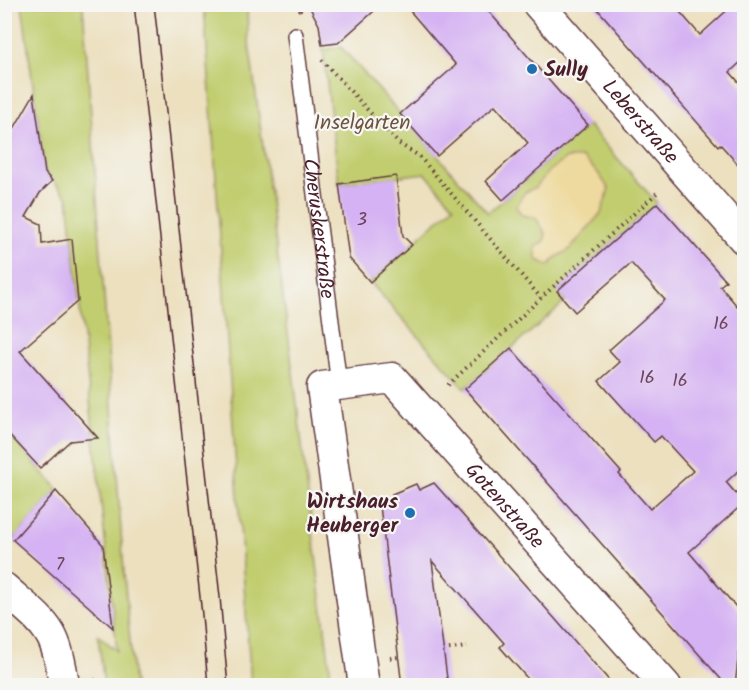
<svg xmlns="http://www.w3.org/2000/svg" width="749" height="690" viewBox="0 0 749 690" font-family="Kalam,sans-serif">
  <style>
    .green { fill: #c1cd6e; stroke: #86764c; stroke-width: 1.5 }
    .sand { fill: #eeda9e; stroke: #9c7c64; stroke-width: 1.5 }
    .building { fill: #d5b2f3 }
    .lines { fill: none; stroke-linecap: round; stroke-linejoin: round }
    .service-casing { stroke: #623c41; stroke-width: 18 }
    .minor-casing { stroke: #623c41; stroke-width: 33 }
    .path { stroke: #623c41; stroke-width: 4; stroke-dasharray: 1.5 4.5; stroke-linecap: butt }
    .service { stroke: #fff; stroke-width: 15 }
    .minor { stroke: #fff; stroke-width: 30 }
    .tram { stroke: #4a1f2b; stroke-width: 1.5 }
    .poi-dot { fill: #1f6fb2; stroke: #f6f6f2; stroke-width: 2 }
    .labels { text-anchor: middle; stroke-width: 4.5; stroke-linejoin: round; paint-order: stroke }
    .number-label { font-size: 18px; fill: #6d445d }
    .poi-label { font-size: 21px; font-weight: bold; fill: #4a1f2b; stroke: #f6f6f2; text-anchor: start }
    .park-label { font-size: 21px; fill: #6e533f; stroke: #f6f6f2 }
    .street-label { font-size: 21px; fill: #4a1f2b; stroke: #f6f6f2 }
  </style>
  <rect width="100%" height="100%" fill="#f6f6f2"/>
  <filter id="ink" filterUnits="userSpaceOnUse"><feTurbulence type="fractalNoise" baseFrequency=".0167" numOctaves="2"/><feDisplacementMap in="SourceGraphic" scale="12" xChannelSelector="R" yChannelSelector="G"/><feConvolveMatrix kernelMatrix="1 2 1 2 8 2 1 2 1" color-interpolation-filters="sRGB"/></filter>
  <filter id="wash" filterUnits="userSpaceOnUse"><feTurbulence type="fractalNoise" baseFrequency=".008" numOctaves="4" result="noise"/><feDisplacementMap in="SourceGraphic" scale="24" xChannelSelector="R" yChannelSelector="G"/><feGaussianBlur stdDeviation="1.35" result="paint"/><feColorMatrix in="noise" values="0 0 0 0 0 0 0 0 0 0 0 0 0 0 0 0 0 1.4 0 .05"/><feComposite in="paint" operator="in"/></filter>
  <g filter="url(#wash)">
    <rect width="100%" height="100%" fill="#ece0bf"/>
    <g class="green">
      <polygon points="22,5 83,5 125,586 134,685 104,685 98,635 117,651 68,197 45,172"/>
      <polygon points="204,5 247,5 248,35 289,341 332,685 251,685"/>
      <polygon points="341,47 488,213 588,125 657,203 558,291 566,301 465,389 370,282 454,206 425,173 339,184 323,50"/>
      <polygon points="4,429 58,489 13,540 5,532"/>
    </g>
    <polygon class="sand" points="567,158 583,158 598,173 609,189 601,213 569,250 556,257 549,266 536,259 536,246 544,242 546,234 536,218 522,215 516,207 524,193 536,187 550,170"/>
    <g id="blocks">
      <g class="building">
        <polygon points="308,4 382,4 338,43 322,45 319,25"/>
        <polygon points="404,4 482,4 588,125 503,200 486,181 528,143 495,105 437,156 400,114 456,65"/>
        <polygon points="593,4 673,4 700,35 734,4 744,4 744,59 730,72 744,88 744,171 720,144 718,146"/>
        <polygon points="34,94 45,173 52,181 40,193 26,217 41,224 42,244 72,239 78,301 20,351 98,438 70,441 40,468 4,429 4,146"/>
        <polygon points="396,176 403,236 412,245 370,282 349,258 339,184"/>
        <polygon points="657,203 726,281 720,286 744,314 744,466 726,482 744,503 689,552 743,615 735,686 727,686 465,389 511,348 621,472 619,474 650,509 693,471 661,436 654,442 599,381 620,362 609,350 665,300 631,263 575,312 557,291"/>
        <polygon points="434,483 542,604 614,686 534,686 500,647 504,643 432,561 448,686 402,686 380,506 395,500 392,494 416,484 419,490"/>
        <polygon points="56,491 103,545 113,628 13,540"/>
      </g>
    </g>
  </g>
  <g filter="url(#ink)">
    <use href="#blocks" fill-opacity="0" stroke="#623c41" stroke-width="1.5"/>
    <g class="lines">
      <g class="service-casing">
        <g id="service">
          <path id="s1" d="M 295,35 L 339,385"/>
        </g>
      </g>
      <g class="minor-casing">
        <g id="minor">
          <path id="s2" d="M 538,4 L 744,239"/>
          <path d="M 4,588 C 46,625 57,628 64,686"/>
          <path id="s3" d="M 364,686 L 322,387 L 392,378 L 666,686"/>
        </g>
      </g>
      <g class="path">
        <polyline points="298,4 301,13"/>
        <polyline points="322,60 398,143 419,156 541,298"/>
        <polyline points="448,385 541,298 659,191"/>
        <polyline points="443,650 467,647"/>
        <polyline points="390,658 399,657"/>
        <polyline points="94,680 97,680 98,686"/>
      </g>
      <use href="#service" class="service"/>
      <use href="#minor" class="minor"/>
      <g class="tram">
        <polyline points="134,4 202,615 208,686"/>
        <polyline points="154,4 220,597 228,686"/>
      </g>
    </g>
  </g>
  <g class="poi-dot">
    <circle cx="532" cy="69" r="6"/>
    <circle cx="410" cy="513" r="6"/>
  </g>
  <g class="labels">
    <g class="number-label">
      <text x="362" y="225">3</text>
      <text x="721" y="329">16</text>
      <text x="647" y="383">16</text>
      <text x="680" y="386">16</text>
      <text x="60" y="570">7</text>
    </g>
    <g class="poi-label">
      <text x="544" y="76">Sully</text>
      <text x="398" y="508" text-anchor="end">Wirtshaus<tspan x="398" dy="24">Heuberger</tspan></text>
    </g>
    <g class="park-label">
      <text x="362" y="129">Inselgarten</text>
    </g>
    <g class="street-label">
      <text dy="7" stroke="none"><textPath href="#s2" startOffset="156">Leberstraße</textPath></text>
      <text dy="7" stroke="none"><textPath href="#s1" startOffset="195">Cheruskerstraße</textPath></text>
      <text dy="7" stroke="none"><textPath href="#s3" startOffset="543">Gotenstraße</textPath></text>
    </g>
  </g>
  <rect width="749" height="690" fill="none" stroke="#f6f6f2" stroke-width="24"/>
</svg>
